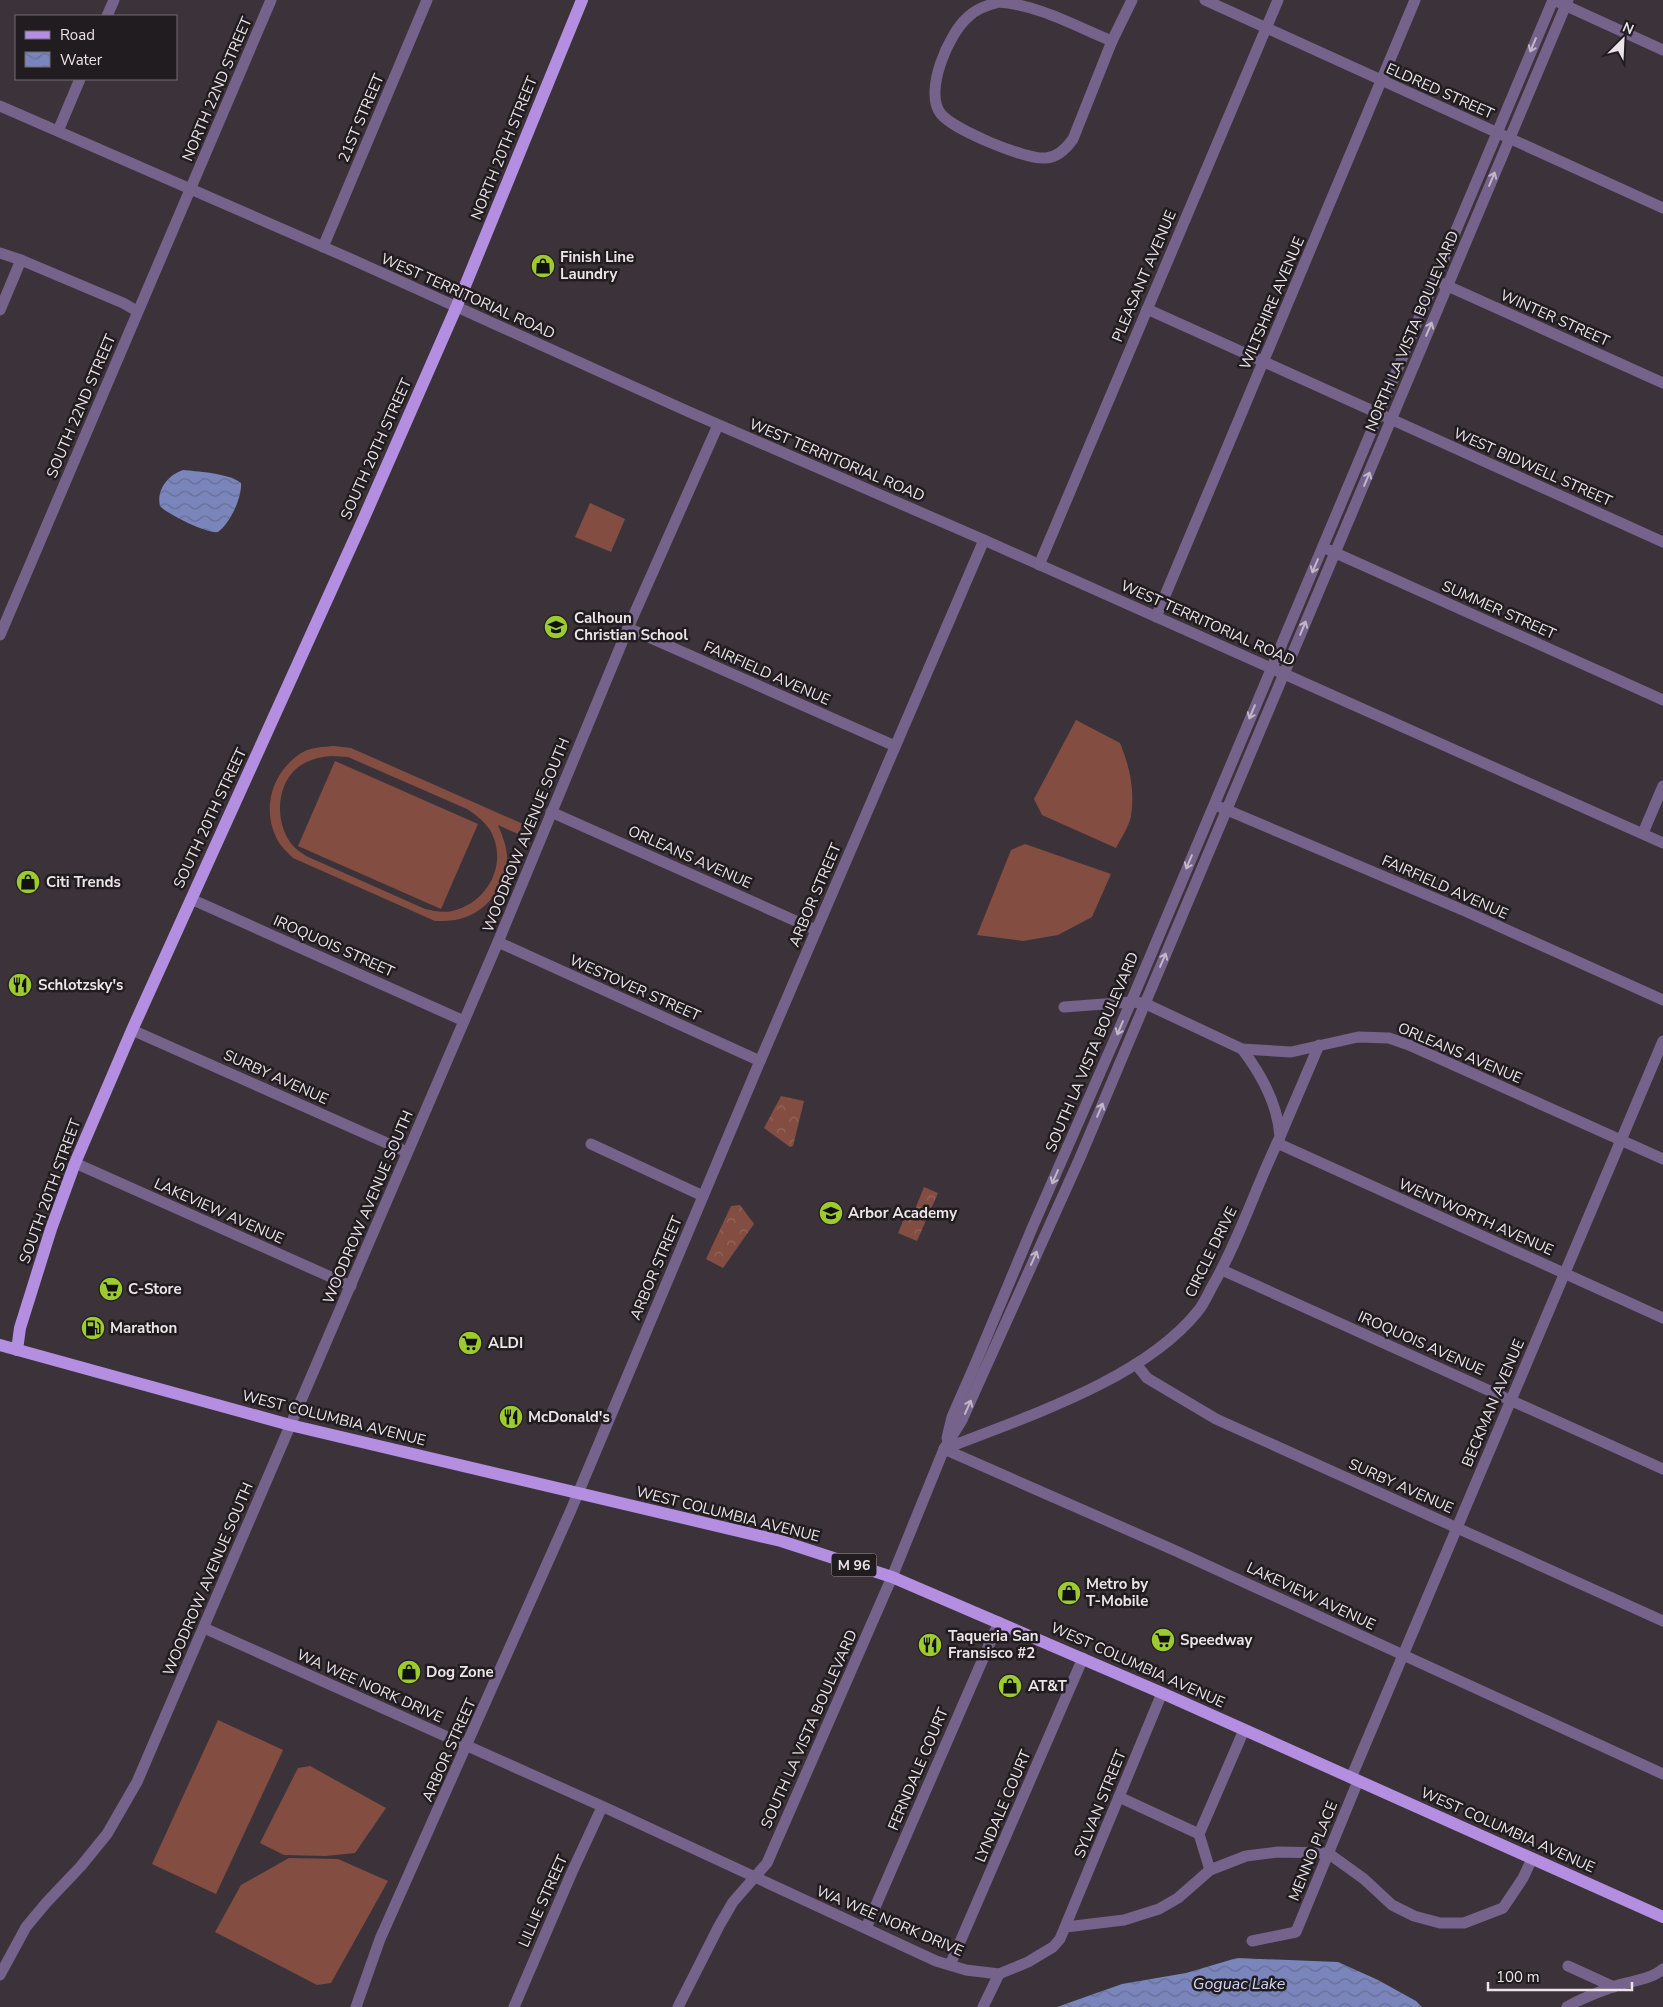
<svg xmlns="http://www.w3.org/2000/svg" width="1663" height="2007" viewBox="0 0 1663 2007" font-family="'Nunito Sans',sans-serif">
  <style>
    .forest { fill: url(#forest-crowns) }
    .garden { fill: #834e41; fill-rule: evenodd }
    .water { fill: url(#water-waves) }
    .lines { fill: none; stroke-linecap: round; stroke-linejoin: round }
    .minor { stroke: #75638b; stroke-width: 11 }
    .major { stroke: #b48ee0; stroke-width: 12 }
    .oneway { stroke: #c1b7c8 }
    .labels { text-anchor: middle; stroke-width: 5; stroke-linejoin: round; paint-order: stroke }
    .shield { fill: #201c1f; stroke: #ada8ac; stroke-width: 1 }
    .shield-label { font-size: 14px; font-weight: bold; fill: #eae4e9 }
    .street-label { font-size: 15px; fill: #eae4e9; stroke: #201c1f }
    .poi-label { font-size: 15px; font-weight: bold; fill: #eae4e9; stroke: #201c1f; text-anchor: start }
    .water-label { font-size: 16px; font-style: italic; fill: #cfd7f7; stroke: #201c1f }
  </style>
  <defs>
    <pattern id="forest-crowns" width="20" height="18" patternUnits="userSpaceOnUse" patternTransform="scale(1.25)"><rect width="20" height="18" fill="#834e41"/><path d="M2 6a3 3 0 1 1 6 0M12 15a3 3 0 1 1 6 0" fill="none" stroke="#95675c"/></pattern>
    <pattern id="water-waves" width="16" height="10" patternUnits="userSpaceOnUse" patternTransform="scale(1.25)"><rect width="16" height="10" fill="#7a85bc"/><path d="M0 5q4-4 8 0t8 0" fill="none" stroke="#686e93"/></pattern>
  </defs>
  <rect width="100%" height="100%" fill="#3c3239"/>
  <g class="forest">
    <polygon points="781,1096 804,1101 793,1146 790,1147 764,1128"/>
    <polygon points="924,1187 938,1193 917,1241 898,1233 904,1219 911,1219"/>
    <polygon points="740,1205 754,1224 723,1268 706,1259 731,1206"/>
  </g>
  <g class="garden">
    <polygon points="590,503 625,519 611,552 575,537"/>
    <path d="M 1076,720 L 1120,743 C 1130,767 1135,791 1131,816 C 1129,827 1121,838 1116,848 L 1042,815 L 1034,799 Z"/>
    <path d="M 334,746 L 351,748 L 523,824 L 518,834 L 498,825 C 502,835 506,844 507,855 C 510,881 490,908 466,917 C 456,921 445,921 435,921 L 293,858 C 287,852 279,845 276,837 C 261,806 274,769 303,752 C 313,747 323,747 334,746 ZM 332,756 L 348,757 L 467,809 C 476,815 484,821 490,830 C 509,863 488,903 452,911 C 443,913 434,911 425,909 L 306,856 C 302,853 297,850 294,847 C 275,827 275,787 296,769 C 306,760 319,757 332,756 Z"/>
    <polygon points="335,761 478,824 441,909 298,846"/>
    <polygon points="1025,844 1111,874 1092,917 1058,935 1023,941 977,935 1011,850"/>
    <polygon points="218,1720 283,1750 216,1894 152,1864"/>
    <polygon points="310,1766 386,1808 355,1853 325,1856 284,1855 260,1843 298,1768"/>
    <polygon points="289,1858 338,1859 388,1881 331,1983 317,1985 215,1932 241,1885"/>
  </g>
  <g class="water">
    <path d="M 183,470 C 197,471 231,474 241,483 C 242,498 230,523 218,532 C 207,534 167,514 160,506 C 156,490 168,475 183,470 Z"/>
    <polygon points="1237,1958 1338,1962 1378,1980 1416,2001 1422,2007 1057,2007 1122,1984 1186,1973"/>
  </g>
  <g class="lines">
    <g class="minor">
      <polyline points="1205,0 1663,208"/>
      <path d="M 998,2 C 1039,5 1075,26 1112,41 L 1073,139 C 1066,149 1058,157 1046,158 C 1026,160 954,130 941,114 C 923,92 949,33 968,17 C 977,8 987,6 998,2 Z"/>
      <polyline points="1560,3 1663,50"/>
      <polyline points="107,16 114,0"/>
      <polyline points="1112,41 1132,0"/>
      <polyline points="0,106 351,259 687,411 984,540 1663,843"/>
      <polyline points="58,131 80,79"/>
      <polyline points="323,247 427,0"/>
      <polyline points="0,253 21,260 123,303 137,311"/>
      <polyline points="1441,283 1663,383"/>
      <polyline points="1147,309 1663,542"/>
      <polyline points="0,310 21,260"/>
      <polyline points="1329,550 1663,700"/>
      <polyline points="1039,565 1278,0"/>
      <polyline points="1156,617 1415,0"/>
      <polyline points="628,628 895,746"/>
      <polyline points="0,635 271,0"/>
      <polyline points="1220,807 1465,911 1663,1000"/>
      <polyline points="551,812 816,930"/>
      <polyline points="1643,833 1663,786"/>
      <polyline points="191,899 464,1021"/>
      <polyline points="498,942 760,1061"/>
      <polyline points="1064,1007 1131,1002 1144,1003 1242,1049 1291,1052 1358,1037 1389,1038 1409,1045 1663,1159"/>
      <polyline points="132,1030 407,1152"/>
      <polyline points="1281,1134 1319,1045"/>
      <polyline points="1277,1143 1663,1318"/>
      <polyline points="591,1144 703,1196"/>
      <polyline points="75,1163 351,1286"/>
      <polyline points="1222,1270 1663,1469"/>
      <polyline points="1136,1364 1147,1378 1216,1419 1663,1621"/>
      <polyline points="947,1438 952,1417 974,1367 1033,1226 1131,1002 1553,0"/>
      <polyline points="944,1449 1176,1551 1663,1774"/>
      <path d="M 944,1449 C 1025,1417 1143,1380 1198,1311 C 1204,1304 1208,1294 1213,1285 C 1240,1238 1256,1186 1280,1137 C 1278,1105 1261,1074 1242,1049"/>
      <polyline points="204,1628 606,1808 936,1961 966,1970 999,1974 1028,1962 1053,1947 1060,1939 1162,1693"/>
      <polyline points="1351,1778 1663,1041"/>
      <polyline points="1119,1797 1199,1834 1210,1870"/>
      <polyline points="1199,1834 1244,1730"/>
      <polyline points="1066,1927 1124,1920 1159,1909 1178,1898 1210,1870 1246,1856 1278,1852 1328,1853 1364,1879 1392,1905 1414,1916 1440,1923 1464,1923 1503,1908 1523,1878 1532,1859"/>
      <polyline points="866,1928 999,1622"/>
      <polyline points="1252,1941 1296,1932 1358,1781"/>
      <polyline points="950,1965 1083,1658"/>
      <polyline points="1568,1966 1614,1987"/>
      <polyline points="0,1975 26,1927 46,1903 81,1866 107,1834 137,1782 498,942 628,628 718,425"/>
      <polyline points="356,2007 380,1939 571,1510 760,1061 984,540"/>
      <polyline points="514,2007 572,1872 602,1807"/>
      <polyline points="678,2007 719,1926 733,1902 767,1863 892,1577 944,1449 962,1420 1079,1160 1568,0"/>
      <polyline points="983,2007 999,1974"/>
      <path d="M 1567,2007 C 1581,1998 1599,1992 1615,1986 C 1631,1981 1650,1980 1663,1969"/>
    </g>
    <g class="major">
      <polyline points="0,1345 290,1425 781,1541 892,1577 1162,1693 1663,1917"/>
      <polyline points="17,1350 20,1328 51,1229 75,1163 132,1030 363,520 456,308 582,0"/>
    </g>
  </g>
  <defs><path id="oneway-shaft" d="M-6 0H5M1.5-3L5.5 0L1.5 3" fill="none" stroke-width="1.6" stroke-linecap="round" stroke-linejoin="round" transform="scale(1.25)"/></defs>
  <g class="oneway">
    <use href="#oneway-shaft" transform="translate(1533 45) rotate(113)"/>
    <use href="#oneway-shaft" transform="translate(1492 179) rotate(-67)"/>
    <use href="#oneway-shaft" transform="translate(1429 329) rotate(-67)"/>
    <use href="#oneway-shaft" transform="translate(1367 479) rotate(-67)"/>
    <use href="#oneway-shaft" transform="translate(1315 566) rotate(113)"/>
    <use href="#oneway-shaft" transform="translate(1303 628) rotate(-67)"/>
    <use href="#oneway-shaft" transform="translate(1252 712) rotate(113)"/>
    <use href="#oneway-shaft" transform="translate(1189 862) rotate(113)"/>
    <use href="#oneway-shaft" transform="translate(1163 960) rotate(-67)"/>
    <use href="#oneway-shaft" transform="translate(1120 1028) rotate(113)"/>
    <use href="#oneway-shaft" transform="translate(1100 1110) rotate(-67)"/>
    <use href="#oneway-shaft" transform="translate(1055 1177) rotate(114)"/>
    <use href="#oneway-shaft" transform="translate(1034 1258) rotate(-66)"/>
    <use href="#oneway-shaft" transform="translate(968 1407) rotate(-66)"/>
  </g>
  <defs>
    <g id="shop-disc" transform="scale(1.25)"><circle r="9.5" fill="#9dca2f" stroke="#201c1f"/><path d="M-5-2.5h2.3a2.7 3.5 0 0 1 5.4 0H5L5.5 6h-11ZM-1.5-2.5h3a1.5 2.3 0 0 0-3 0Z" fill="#111"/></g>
    <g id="school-disc" transform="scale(1.25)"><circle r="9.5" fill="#9dca2f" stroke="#201c1f"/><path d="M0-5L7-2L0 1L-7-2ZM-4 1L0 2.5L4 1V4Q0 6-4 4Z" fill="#111"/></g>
    <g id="restaurant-disc" transform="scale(1.25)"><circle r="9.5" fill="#9dca2f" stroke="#201c1f"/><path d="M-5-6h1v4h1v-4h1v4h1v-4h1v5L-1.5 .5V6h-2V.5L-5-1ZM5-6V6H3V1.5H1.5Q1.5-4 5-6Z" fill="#111"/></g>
    <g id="supermarket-disc" transform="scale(1.25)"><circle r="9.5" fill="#9dca2f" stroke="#201c1f"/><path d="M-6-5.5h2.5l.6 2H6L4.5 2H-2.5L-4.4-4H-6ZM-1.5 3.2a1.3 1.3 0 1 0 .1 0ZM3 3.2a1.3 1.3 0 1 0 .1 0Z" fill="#111"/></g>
    <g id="fuel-disc" transform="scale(1.25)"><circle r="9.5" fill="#9dca2f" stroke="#201c1f"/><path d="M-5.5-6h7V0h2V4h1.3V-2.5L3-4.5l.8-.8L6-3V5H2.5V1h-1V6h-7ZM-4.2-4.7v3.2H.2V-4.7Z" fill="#111"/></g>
  </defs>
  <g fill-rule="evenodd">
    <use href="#shop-disc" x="543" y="266"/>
    <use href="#school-disc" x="556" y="627"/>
    <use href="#shop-disc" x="28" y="882"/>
    <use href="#restaurant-disc" x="20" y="985"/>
    <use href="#school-disc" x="831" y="1213"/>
    <use href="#supermarket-disc" x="111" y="1289"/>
    <use href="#fuel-disc" x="93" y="1328"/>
    <use href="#supermarket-disc" x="470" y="1343"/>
    <use href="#restaurant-disc" x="511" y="1417"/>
    <use href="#shop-disc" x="1069" y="1593"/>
    <use href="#supermarket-disc" x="1163" y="1640"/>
    <use href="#restaurant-disc" x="930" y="1645"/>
    <use href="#shop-disc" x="409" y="1672"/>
    <use href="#shop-disc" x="1010" y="1686"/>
  </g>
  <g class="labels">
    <rect class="shield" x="831.5" y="1553.5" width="45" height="23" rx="4"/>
    <g class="shield-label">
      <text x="854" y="1570">M 96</text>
    </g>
    <g class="street-label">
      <text transform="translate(217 89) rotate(-67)" y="5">NORTH 22ND STREET</text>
      <text transform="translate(1440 91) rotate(24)" y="5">ELDRED STREET</text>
      <text transform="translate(361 118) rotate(-67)" y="5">21ST STREET</text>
      <text transform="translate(504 148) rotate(-68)" y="5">NORTH 20TH STREET</text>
      <text transform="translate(1144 276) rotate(-67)" y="5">PLEASANT AVENUE</text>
      <text transform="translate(468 296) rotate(24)" y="5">WEST TERRITORIAL ROAD</text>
      <text transform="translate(1272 303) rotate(-67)" y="5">WILTSHIRE AVENUE</text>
      <text transform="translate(1555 318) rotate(24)" y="5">WINTER STREET</text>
      <text transform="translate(1412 331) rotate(-67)" y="5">NORTH LA VISTA BOULEVARD</text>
      <text transform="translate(81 406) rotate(-67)" y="5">SOUTH 22ND STREET</text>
      <text transform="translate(376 449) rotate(-66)" y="5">SOUTH 20TH STREET</text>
      <text transform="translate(837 460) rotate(23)" y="5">WEST TERRITORIAL ROAD</text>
      <text transform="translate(1533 467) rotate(24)" y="5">WEST BIDWELL STREET</text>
      <text transform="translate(1499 610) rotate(24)" y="5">SUMMER STREET</text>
      <text transform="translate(1208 623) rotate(24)" y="5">WEST TERRITORIAL ROAD</text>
      <text transform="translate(767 673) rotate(24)" y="5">FAIRFIELD AVENUE</text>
      <text transform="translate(210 818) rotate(-65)" y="5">SOUTH 20TH STREET</text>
      <text transform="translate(526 835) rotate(-68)" y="5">WOODROW AVENUE SOUTH</text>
      <text transform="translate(690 857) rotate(24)" y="5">ORLEANS AVENUE</text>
      <text transform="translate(1445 887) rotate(24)" y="5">FAIRFIELD AVENUE</text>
      <text transform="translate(815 895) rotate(-67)" y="5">ARBOR STREET</text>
      <text transform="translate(334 946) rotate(24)" y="5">IROQUOIS STREET</text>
      <text transform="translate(635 988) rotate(24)" y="5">WESTOVER STREET</text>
      <text transform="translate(1092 1052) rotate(-67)" y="5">SOUTH LA VISTA BOULEVARD</text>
      <text transform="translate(1460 1053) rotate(23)" y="5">ORLEANS AVENUE</text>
      <text transform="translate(276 1077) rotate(24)" y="5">SURBY AVENUE</text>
      <text transform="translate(50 1191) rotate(-70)" y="5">SOUTH 20TH STREET</text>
      <text transform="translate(368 1207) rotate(-67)" y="5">WOODROW AVENUE SOUTH</text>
      <text transform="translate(219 1211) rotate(24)" y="5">LAKEVIEW AVENUE</text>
      <text transform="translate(1476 1217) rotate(24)" y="5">WENTWORTH AVENUE</text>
      <text transform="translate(1211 1252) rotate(-64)" y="5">CIRCLE DRIVE</text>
      <text transform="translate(656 1268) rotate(-67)" y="5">ARBOR STREET</text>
      <text transform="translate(1421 1343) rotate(24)" y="5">IROQUOIS AVENUE</text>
      <text transform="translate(1493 1403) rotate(-67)" y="5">BECKMAN AVENUE</text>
      <text transform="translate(334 1418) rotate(14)" y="5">WEST COLUMBIA AVENUE</text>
      <text transform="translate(1401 1486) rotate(24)" y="5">SURBY AVENUE</text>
      <text transform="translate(728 1514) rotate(14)" y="5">WEST COLUMBIA AVENUE</text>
      <text transform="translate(208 1579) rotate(-67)" y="5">WOODROW AVENUE SOUTH</text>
      <text transform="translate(1311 1596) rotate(25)" y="5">LAKEVIEW AVENUE</text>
      <text transform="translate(1138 1665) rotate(24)" y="5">WEST COLUMBIA AVENUE</text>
      <text transform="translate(370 1686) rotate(24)" y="5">WA WEE NORK DRIVE</text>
      <text transform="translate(809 1729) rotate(-66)" y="5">SOUTH LA VISTA BOULEVARD</text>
      <text transform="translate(449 1750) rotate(-66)" y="5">ARBOR STREET</text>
      <text transform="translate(918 1769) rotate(-67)" y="5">FERNDALE COURT</text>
      <text transform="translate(1100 1804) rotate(-68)" y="5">SYLVAN STREET</text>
      <text transform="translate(1003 1806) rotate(-67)" y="5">LYNDALE COURT</text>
      <text transform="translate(1508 1830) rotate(24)" y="5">WEST COLUMBIA AVENUE</text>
      <text transform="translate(1313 1851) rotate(-68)" y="5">MENNO PLACE</text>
      <text transform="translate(543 1901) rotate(-66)" y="5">LILLIE STREET</text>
      <text transform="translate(890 1921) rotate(23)" y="5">WA WEE NORK DRIVE</text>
    </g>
    <g class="poi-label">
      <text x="560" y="262">Finish Line<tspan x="560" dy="17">Laundry</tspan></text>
      <text x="574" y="623">Calhoun<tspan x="574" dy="17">Christian School</tspan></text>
      <text x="46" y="887">Citi Trends</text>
      <text x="38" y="990">Schlotzsky's</text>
      <text x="848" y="1218">Arbor Academy</text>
      <text x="128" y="1294">C-Store</text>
      <text x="110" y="1333">Marathon</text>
      <text x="488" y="1348">ALDI</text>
      <text x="528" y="1422">McDonald's</text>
      <text x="1086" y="1589">Metro by<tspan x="1086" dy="17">T-Mobile</tspan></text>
      <text x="948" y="1641">Taqueria San<tspan x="948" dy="17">Fransisco #2</tspan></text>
      <text x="1180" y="1645">Speedway</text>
      <text x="426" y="1677">Dog Zone</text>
      <text x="1028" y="1691">AT&amp;T</text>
    </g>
    <g class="water-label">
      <text x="1239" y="1989">Goguac Lake</text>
    </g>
  </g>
  <rect x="15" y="15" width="162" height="65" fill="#201c1f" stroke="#716c70"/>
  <rect x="25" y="31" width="25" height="8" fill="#b48ee0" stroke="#716c70"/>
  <text x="60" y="40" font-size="15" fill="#eae4e9">Road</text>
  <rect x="25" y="52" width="25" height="15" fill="url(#water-waves)" stroke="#716c70"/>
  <text x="60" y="65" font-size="15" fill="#eae4e9">Water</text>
  <g transform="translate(1623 40) rotate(24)" stroke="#201c1f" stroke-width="4" paint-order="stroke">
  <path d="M0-4L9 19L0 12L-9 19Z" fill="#eae4e9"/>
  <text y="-8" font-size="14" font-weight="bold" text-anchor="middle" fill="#eae4e9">N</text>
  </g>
  <path d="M1488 1982v8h144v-8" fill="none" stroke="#eae4e9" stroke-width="2.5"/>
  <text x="1496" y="1982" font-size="15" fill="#eae4e9" stroke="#201c1f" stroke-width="4" paint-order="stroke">100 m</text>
</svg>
